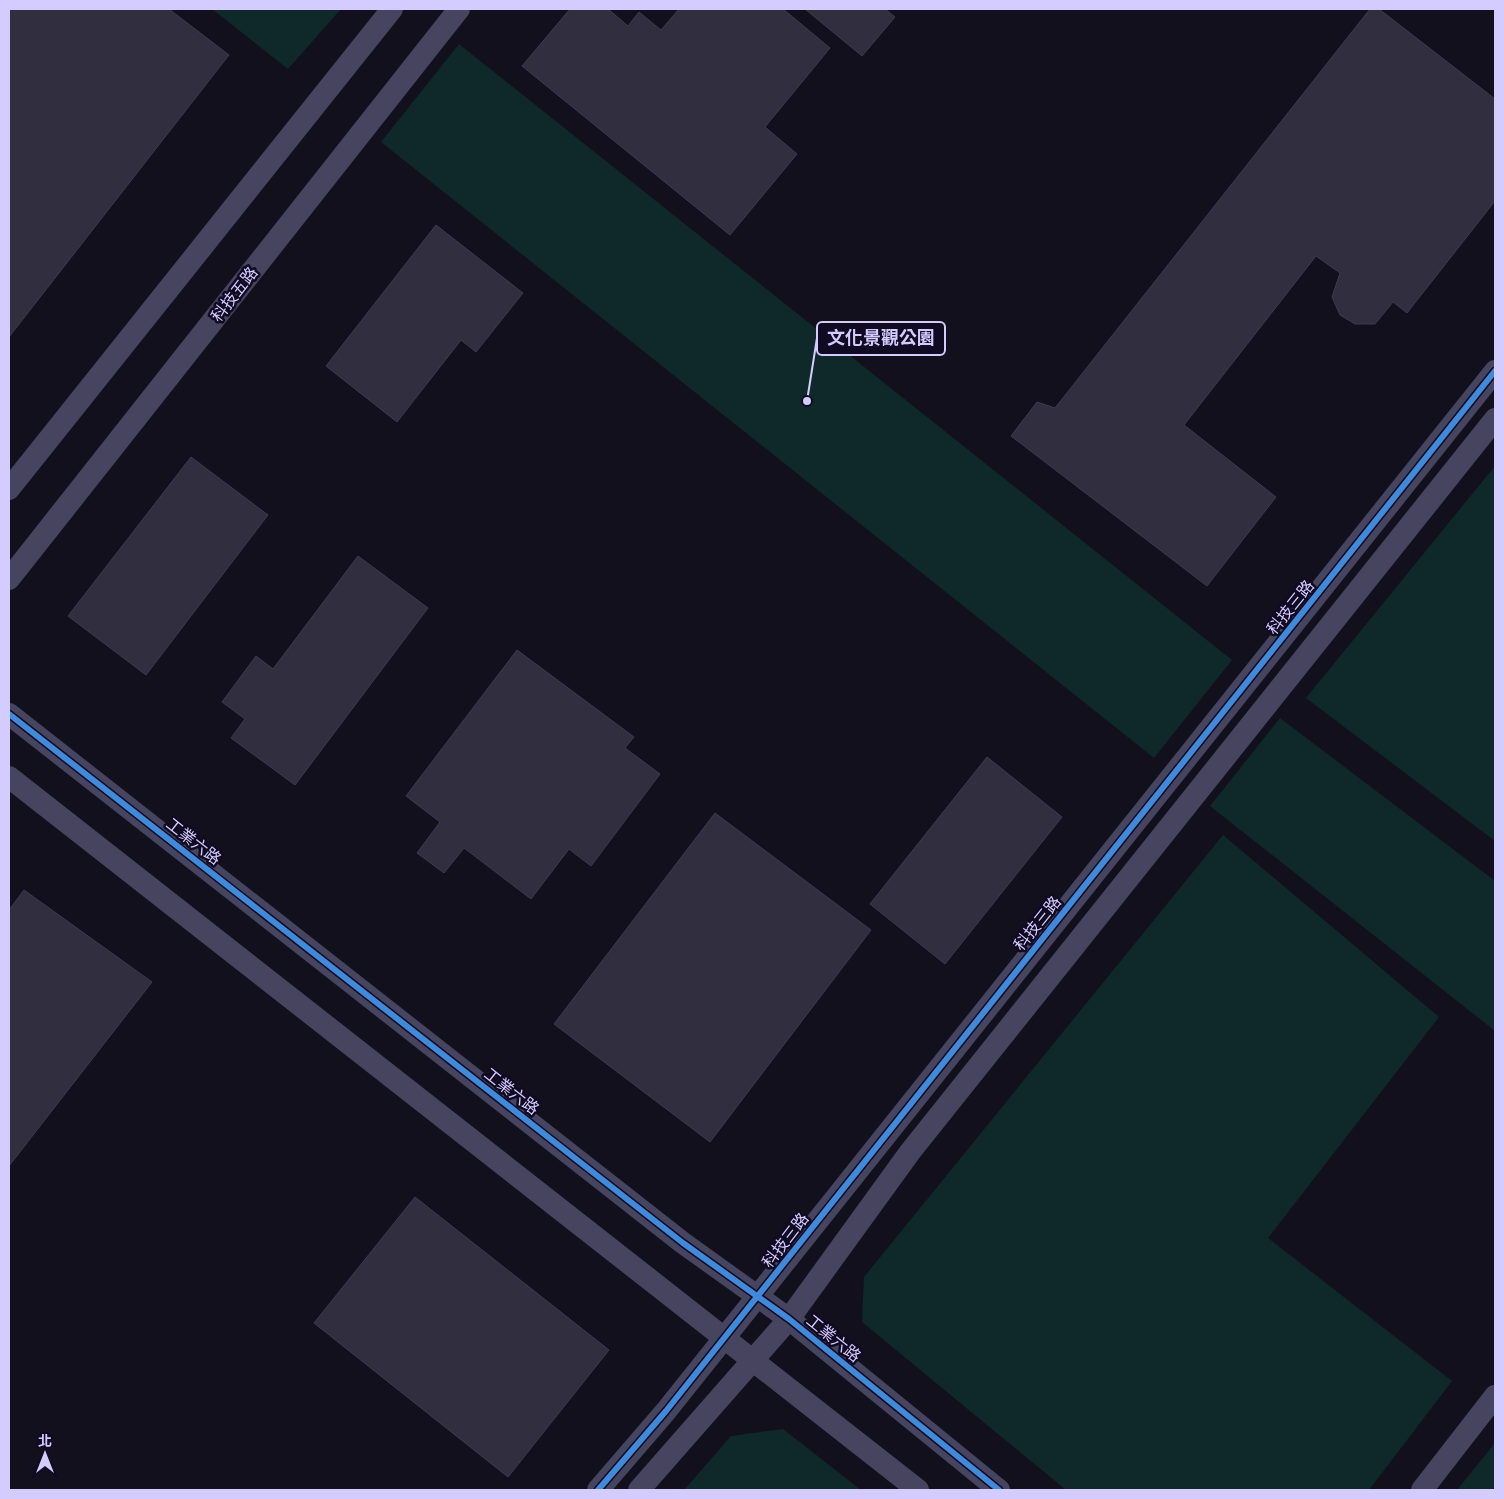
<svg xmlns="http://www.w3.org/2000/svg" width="1504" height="1499" viewBox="0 0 1504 1499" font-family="'Source Sans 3','Noto Sans TC',sans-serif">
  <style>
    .green { fill: #0f282a }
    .building { fill: #312e40; stroke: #3f3952 }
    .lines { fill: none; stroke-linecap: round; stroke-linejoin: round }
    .minor { stroke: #46445e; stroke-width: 22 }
    .cycleway-casing { stroke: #100b22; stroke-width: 9 }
    .cycleway { stroke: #408adc; stroke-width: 6 }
    .labels { text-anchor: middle; stroke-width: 5; stroke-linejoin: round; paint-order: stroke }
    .street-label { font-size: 16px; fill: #d4ccff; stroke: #100b22 }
    .leader { fill: none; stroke: #d4ccff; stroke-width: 2 }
    .callout-dot { fill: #d4ccff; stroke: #100b22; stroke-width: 2 }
    .callout { fill: #100b22; stroke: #d4ccff; stroke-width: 2 }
    .callout-label { font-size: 18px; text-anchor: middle; font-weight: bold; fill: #d4ccff }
  </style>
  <rect width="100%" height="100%" fill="#13101d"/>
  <g class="green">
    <polygon points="212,9 341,9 288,69"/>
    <polygon points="459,44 1232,660 1154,758 381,142"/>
    <polygon points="1495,466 1495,841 1306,698"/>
    <polygon points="1280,718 1495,881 1495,1031 1210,806"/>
    <polygon points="1223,835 1439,1017 1268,1238 1452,1381 1369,1490 1066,1490 862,1322 864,1277"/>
    <polygon points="783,1429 861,1490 684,1490 731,1436"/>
    <polygon points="1495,1443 1495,1490 1457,1490"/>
  </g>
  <g class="building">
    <polygon points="9,9 169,9 229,55 9,337"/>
    <polygon points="570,9 608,9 628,26 639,12 661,30 679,9 783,9 830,48 765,127 797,154 730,235 522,66"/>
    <polygon points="805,9 885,9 895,17 862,56"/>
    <polygon points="1370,9 1379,9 1495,99 1495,201 1407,313 1393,302 1375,324 1355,324 1340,315 1332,297 1340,273 1316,256 1184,425 1276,497 1207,586 1011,436 1037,402 1055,408"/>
    <polygon points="436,225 523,293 476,352 461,340 397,422 326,366"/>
    <polygon points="191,457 268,515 146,675 68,616"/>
    <polygon points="358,556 428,608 295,785 231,738 245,719 222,702 256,656 273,669"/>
    <polygon points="517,650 634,737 625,748 660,774 591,866 569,849 531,899 464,848 444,873 417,853 440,822 406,796"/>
    <polygon points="987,757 1062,817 945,964 870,904"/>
    <polygon points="715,813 871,930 710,1142 554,1024"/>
    <polygon points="24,890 152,982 9,1166 9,910"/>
    <polygon points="415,1197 609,1350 508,1477 314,1323"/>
  </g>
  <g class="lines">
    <g class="minor">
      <polyline points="9,489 392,9"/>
      <polyline points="9,579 459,9"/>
      <polyline points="9,714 683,1243 789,1319 999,1490"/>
      <polyline points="9,777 918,1490"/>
      <polyline points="598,1490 666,1411 1495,371"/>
      <polyline points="639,1490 789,1319 910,1152 1495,419"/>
      <polyline points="1422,1490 1495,1396"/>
    </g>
    <g class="cycleway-casing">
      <g id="cycleway">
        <polyline points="9,714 683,1243 789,1319 999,1490"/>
        <polyline points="598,1490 666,1411 1495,371"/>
      </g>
    </g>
    <use href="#cycleway" class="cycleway"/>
  </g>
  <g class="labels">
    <g class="street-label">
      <text transform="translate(234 294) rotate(-52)" y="6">科技五路</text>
      <text transform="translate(1290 607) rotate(-51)" y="6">科技三路</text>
      <text transform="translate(194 841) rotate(38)" y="6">工業六路</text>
      <text transform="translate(1037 923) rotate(-51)" y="6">科技三路</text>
      <text transform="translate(512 1091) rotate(38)" y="6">工業六路</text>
      <text transform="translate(785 1240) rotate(-52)" y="6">科技三路</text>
      <text transform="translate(834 1338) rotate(39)" y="6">工業六路</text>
    </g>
  </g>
  <path class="leader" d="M807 401L817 338"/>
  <circle class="callout-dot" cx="807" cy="401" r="5"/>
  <rect class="callout" x="817" y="322" width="128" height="33" rx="5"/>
  <g class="callout-label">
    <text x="881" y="344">文化景觀公園</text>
  </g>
  <rect width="1504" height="1499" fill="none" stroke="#d4ccff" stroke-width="20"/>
  <g transform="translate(45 1454)" stroke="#100b22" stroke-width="4" paint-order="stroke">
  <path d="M0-4L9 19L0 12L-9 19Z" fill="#d4ccff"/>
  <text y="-8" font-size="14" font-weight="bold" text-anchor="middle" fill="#d4ccff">北</text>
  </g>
</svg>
